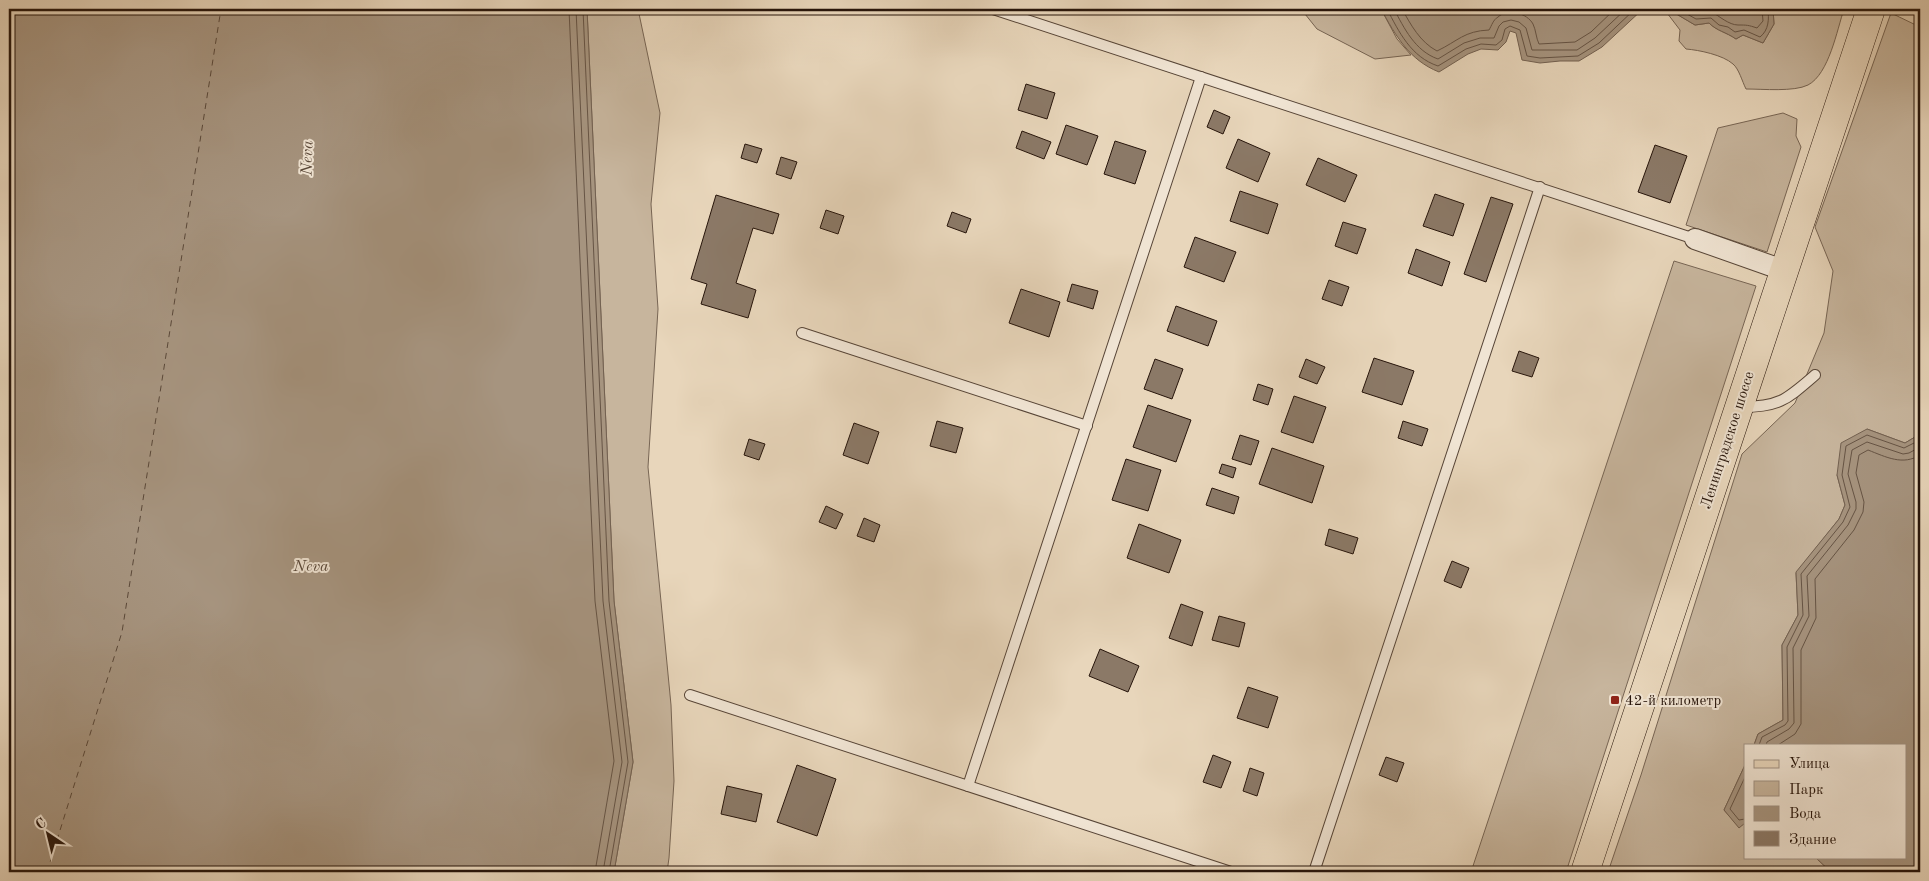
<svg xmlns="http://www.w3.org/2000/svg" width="1929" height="881" viewBox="0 0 1929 881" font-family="'Old Standard TT',serif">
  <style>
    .green { fill: #c7b59d; stroke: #776554 }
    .water { fill: #a6947f; stroke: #736151 }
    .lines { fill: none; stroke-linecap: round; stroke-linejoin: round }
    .shore { stroke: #665445; stroke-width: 1 }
    .ferry { stroke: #5a4839; stroke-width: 1; stroke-dasharray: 6 5; stroke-linecap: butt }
    .building { fill: #8b7967; stroke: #27150b }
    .lane-casing { stroke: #574537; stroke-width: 12 }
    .street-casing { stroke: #574537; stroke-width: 22 }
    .primary-casing { stroke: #27150b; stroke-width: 29 }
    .lane { stroke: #f0e4d3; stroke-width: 10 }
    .street { stroke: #f0e4d3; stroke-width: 20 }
    .primary { stroke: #e8d6bb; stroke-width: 28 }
    .poi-dot { fill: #8f2418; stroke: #f0e4d3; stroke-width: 2 }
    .labels { text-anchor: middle; stroke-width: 4; stroke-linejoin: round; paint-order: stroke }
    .street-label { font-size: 15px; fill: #27150b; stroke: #f0e4d3 }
    .poi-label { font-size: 15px; fill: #27150b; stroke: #f0e4d3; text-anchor: start }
    .water-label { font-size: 16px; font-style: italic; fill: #5a4839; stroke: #f0e4d3 }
  </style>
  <rect width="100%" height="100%" fill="#e8d6bb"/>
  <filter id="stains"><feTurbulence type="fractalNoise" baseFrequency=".004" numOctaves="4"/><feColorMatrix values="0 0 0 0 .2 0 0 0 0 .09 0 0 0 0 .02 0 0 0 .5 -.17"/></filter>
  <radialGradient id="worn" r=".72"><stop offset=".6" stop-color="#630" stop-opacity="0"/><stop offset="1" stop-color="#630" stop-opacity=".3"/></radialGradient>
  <g class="green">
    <polygon points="587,9 638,9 660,113 651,204 658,309 648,467 671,705 674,781 669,858 667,872 614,872 633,762 614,601"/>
    <polygon points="1301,9 1381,9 1397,39 1411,55 1375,59 1317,29"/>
    <path d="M 1664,9 L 1668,9 L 1695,25 L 1709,23 C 1717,31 1726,32 1736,39 L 1743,35 L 1763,43 L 1774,24 L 1773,9 L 1844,9 C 1837,30 1829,74 1808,85 C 1794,92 1763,89 1746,89 C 1742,81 1739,69 1733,64 C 1723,55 1699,50 1686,49 L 1679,41 L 1680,30 Z"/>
    <polygon points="1891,13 1920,27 1920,434 1905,443 1867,429 1837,475 1845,505 1839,519 1796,573 1798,615 1782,645 1783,720 1758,734 1754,745 1745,745 1745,765 1724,810 1739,827 1745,823 1745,857 1815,857 1831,872 1608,872 1641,775 1742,454 1795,403 1824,333 1833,271 1815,227"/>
    <polygon points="1783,113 1797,119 1796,136 1801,147 1767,252 1686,225 1718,128"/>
    <polygon points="1674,261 1756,286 1566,872 1471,872"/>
  </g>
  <g class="water">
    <polygon points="9,9 587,9 614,601 633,762 614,872 9,872"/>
    <path d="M 1381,9 L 1643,9 L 1602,47 L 1579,61 L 1560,61 L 1540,63 L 1522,60 L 1516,33 L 1510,31 L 1506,42 L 1498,50 L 1481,49 L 1468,54 L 1439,72 C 1409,60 1396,36 1381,9 Z"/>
    <path d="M 1668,9 L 1773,9 L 1774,24 L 1763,43 L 1743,35 L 1736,39 C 1726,32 1717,31 1709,23 L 1695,25 Z"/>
    <polygon points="1867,429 1905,443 1920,434 1920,872 1831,872 1815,857 1905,857 1905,745 1754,745 1758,734 1783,720 1782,645 1798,615 1796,572 1839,519 1845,505 1837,475 1841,443"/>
    <polygon points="1745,765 1745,823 1739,828 1724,810"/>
  </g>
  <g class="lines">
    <g class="shore">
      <polyline points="569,9 595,601 614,761 595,872"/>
      <polyline points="576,9 603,601 622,762 603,872"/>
      <polyline points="583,9 609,601 628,762 609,872"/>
      <path d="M 1387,9 C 1399,32 1411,57 1438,66 L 1466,49 L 1481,44 L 1496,45 L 1502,40 L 1505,29 L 1510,26 L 1520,30 L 1527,56 L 1540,58 L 1578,56 L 1599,43 L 1635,9"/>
      <path d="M 1394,9 C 1404,28 1415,51 1438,59 L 1464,43 L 1480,38 L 1494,38 L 1499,26 L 1503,22 L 1511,20 L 1519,22 L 1526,28 L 1532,50 L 1577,50 L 1595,38 L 1626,9"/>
      <path d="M 1402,9 C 1411,25 1420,42 1437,51 C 1458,41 1464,31 1489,30 C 1492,25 1493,20 1498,17 C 1508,8 1527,13 1533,24 C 1536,30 1536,38 1539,44 L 1575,42 L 1591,32 L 1615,9"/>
      <path d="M 1678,9 L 1696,19 L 1711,18 L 1719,25 L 1728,27 L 1735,32 L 1744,30 L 1760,37 C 1769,30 1769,19 1768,9"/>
      <path d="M 1690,9 L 1697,13 L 1712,12 C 1719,16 1729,25 1738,25 C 1747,25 1748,25 1757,28 L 1763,21 L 1762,9"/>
      <polyline points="1759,745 1762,737 1785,725 1788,721 1787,647 1803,615 1801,574 1843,522 1850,507 1842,475 1846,446 1867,435 1904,448 1920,440"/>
      <polyline points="1766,745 1767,742 1789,729 1794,723 1793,648 1809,616 1807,576 1848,525 1856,509 1856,502 1848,474 1852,450 1867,442 1903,454 1909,453 1920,447"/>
      <path d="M 1778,745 L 1795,734 L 1801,724 L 1801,650 L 1816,618 L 1815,579 L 1854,530 L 1863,512 L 1864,502 L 1856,473 L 1859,455 L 1868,450 C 1886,457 1903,466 1920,455"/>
      <polyline points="1745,777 1730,809 1739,820 1745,819"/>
    </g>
    <polyline class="ferry" points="47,872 122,632 221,9"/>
  </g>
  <g class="building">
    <polygon points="1026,84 1055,93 1047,119 1018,110"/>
    <polygon points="1214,110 1230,117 1223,134 1207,127"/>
    <polygon points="1066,125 1098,136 1087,165 1056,154"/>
    <polygon points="1022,131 1051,142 1044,159 1016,148"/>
    <polygon points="1238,139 1270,153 1258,182 1226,168"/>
    <polygon points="1115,141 1146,151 1135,184 1104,174"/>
    <polygon points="745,144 762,149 757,163 741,158"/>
    <polygon points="1655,145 1687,156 1670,203 1638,192"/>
    <polygon points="781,157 797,162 791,179 776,174"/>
    <polygon points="1318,158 1357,175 1345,202 1306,185"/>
    <polygon points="1240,191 1278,204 1268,234 1230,221"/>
    <polygon points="1435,194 1464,204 1453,236 1423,226"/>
    <polygon points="716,195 779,214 773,234 753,228 736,283 756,290 748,318 701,304 707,284 691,279"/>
    <polygon points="1491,197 1513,204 1486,282 1464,274"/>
    <polygon points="826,210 844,216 838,234 820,228"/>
    <polygon points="952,212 971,219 966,233 947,226"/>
    <polygon points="1343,222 1366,229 1357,254 1335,246"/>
    <polygon points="1195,237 1236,252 1224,282 1184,267"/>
    <polygon points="1416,249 1450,262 1442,286 1408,273"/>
    <polygon points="1329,280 1349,287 1342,306 1322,299"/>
    <polygon points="1072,284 1098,291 1093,309 1067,301"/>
    <polygon points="1021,289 1060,302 1049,337 1009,323"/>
    <polygon points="1176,306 1217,321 1208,346 1167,331"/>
    <polygon points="1519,351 1539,358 1532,377 1512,371"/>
    <polygon points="1374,358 1414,371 1402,405 1362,392"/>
    <polygon points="1155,359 1183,369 1172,399 1144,389"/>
    <polygon points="1306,359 1325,367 1317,384 1299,377"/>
    <polygon points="1258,384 1273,389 1268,405 1253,400"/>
    <polygon points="1294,396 1326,407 1313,443 1281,432"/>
    <polygon points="1148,405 1191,420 1176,462 1133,447"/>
    <polygon points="937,421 963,428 956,453 930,446"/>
    <polygon points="1403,421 1428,429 1422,446 1398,438"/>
    <polygon points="854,423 879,432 868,464 843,455"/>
    <polygon points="1240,435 1259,441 1251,465 1232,459"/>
    <polygon points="749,439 765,444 759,460 744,455"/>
    <polygon points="1272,448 1324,466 1312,503 1259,484"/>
    <polygon points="1126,459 1161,470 1148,511 1112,500"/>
    <polygon points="1222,464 1236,468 1233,478 1219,473"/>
    <polygon points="1212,488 1239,497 1234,514 1206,505"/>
    <polygon points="826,506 843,514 836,529 819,522"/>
    <polygon points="864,518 880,525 874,542 857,536"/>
    <polygon points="1139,524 1181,540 1169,573 1127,558"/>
    <polygon points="1329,529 1358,538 1353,554 1325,545"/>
    <polygon points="1452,561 1469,568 1461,588 1444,581"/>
    <polygon points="1181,604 1203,612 1192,646 1169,638"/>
    <polygon points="1219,616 1245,623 1239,647 1212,640"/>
    <polygon points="1100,649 1139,666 1128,692 1089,676"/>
    <polygon points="1248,687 1278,697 1268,728 1237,718"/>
    <polygon points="1213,755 1231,762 1221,788 1203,782"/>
    <polygon points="1386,757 1404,763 1397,782 1379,775"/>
    <polygon points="797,765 836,779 817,836 777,822"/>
    <polygon points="1250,768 1264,773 1257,796 1243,791"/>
    <polygon points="727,786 762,794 756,822 721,814"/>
  </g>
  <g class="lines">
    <g class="lane-casing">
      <g id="lane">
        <polyline points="993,9 1695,239"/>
        <polyline points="802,333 1087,426"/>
        <path d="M 1742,407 C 1780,407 1787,399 1815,375"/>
        <polyline points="690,695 1231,872"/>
        <polyline points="968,786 1201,77"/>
        <polyline points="1314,872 1540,187"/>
      </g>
    </g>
    <g class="street-casing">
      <polyline id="street" points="1695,239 1783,270"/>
    </g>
    <g class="primary-casing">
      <polyline id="primary" points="1585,872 1871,9"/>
    </g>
    <use href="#lane" class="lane"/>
    <use href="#street" class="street"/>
    <use href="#primary" class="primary"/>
  </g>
  <rect class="poi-dot" x="1610" y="695" width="10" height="10" rx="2.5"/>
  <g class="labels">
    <g class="street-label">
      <text transform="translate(1727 440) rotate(-72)" y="5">Ленинградское шоссе</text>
    </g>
    <g class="poi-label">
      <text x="1625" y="705">42-й километр</text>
    </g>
    <g class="water-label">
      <text transform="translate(306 158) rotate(-88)" y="6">Neva</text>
      <text x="311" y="571">Neva</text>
    </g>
  </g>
  <rect width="1929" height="881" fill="none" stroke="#e8d6bb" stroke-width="30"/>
  <rect x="10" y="10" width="1909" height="861" fill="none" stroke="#27150b" stroke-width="2.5"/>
  <rect x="15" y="15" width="1899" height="851" fill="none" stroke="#27150b"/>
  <rect x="1744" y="744" width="162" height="115" fill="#f0e4d3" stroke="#a09183"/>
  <rect x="1754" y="760" width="25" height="8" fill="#e8d6bb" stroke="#a09183"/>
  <text x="1789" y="768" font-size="15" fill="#27150b">Улица</text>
  <rect x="1754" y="781" width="25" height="15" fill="#c7b59d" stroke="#a09183"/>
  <text x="1789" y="794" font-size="15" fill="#27150b">Парк</text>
  <rect x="1754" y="806" width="25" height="15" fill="#a6947f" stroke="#a09183"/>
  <text x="1789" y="818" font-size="15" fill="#27150b">Вода</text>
  <rect x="1754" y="831" width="25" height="15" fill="#8b7967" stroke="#a09183"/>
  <text x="1789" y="844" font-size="15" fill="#27150b">Здание</text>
  <g transform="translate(48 834) rotate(325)" stroke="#f0e4d3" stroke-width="4" paint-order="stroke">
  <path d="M0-4L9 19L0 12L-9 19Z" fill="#27150b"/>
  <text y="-8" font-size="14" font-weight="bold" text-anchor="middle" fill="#27150b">С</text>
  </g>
  <rect width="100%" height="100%" filter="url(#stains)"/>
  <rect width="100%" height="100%" fill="url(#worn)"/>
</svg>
